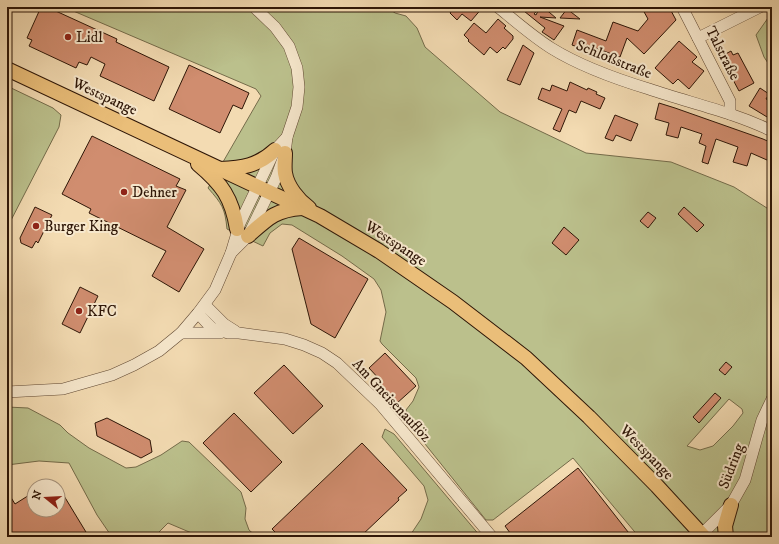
<svg xmlns="http://www.w3.org/2000/svg" width="779" height="544" viewBox="0 0 779 544" font-family="'IM FELL DW Pica',serif">
  <style>
    .green { fill: #bbc08c; stroke: #746b4a; fill-rule: evenodd }
    .building { fill: #d08d6f; stroke: #2e1607 }
    .lines { fill: none; stroke-linecap: round; stroke-linejoin: round }
    .minor-casing { stroke: #5f4732; stroke-width: 12 }
    .major-casing { stroke: #2e1607; stroke-width: 16 }
    .minor { stroke: #f7e8cd; stroke-width: 11 }
    .major { stroke: #eabe79; stroke-width: 14 }
    .poi-dot { fill: #8f2418; stroke: #f7e8cd; stroke-width: 1.5 }
    .labels { text-anchor: middle; stroke-width: 4; stroke-linejoin: round; paint-order: stroke }
    .poi-label { font-size: 15px; fill: #2e1607; stroke: #f7e8cd; text-anchor: start }
    .street-label { font-size: 15px; fill: #2e1607; stroke: #f7e8cd }
  </style>
  <rect width="100%" height="100%" fill="#f3dbb2"/>
  <filter id="stains"><feTurbulence type="fractalNoise" baseFrequency=".005" numOctaves="4"/><feColorMatrix values="0 0 0 0 .2 0 0 0 0 .09 0 0 0 0 .02 0 0 0 .5 -.17"/></filter>
  <radialGradient id="worn" r=".72"><stop offset=".6" stop-color="#630" stop-opacity="0"/><stop offset="1" stop-color="#630" stop-opacity=".3"/></radialGradient>
  <g class="green">
    <path d="M 64,7 L 387,7 L 395,13 L 406,16 L 417,28 L 425,47 L 500,112 L 586,153 L 671,162 L 734,187 L 770,210 L 772,212 L 772,537 L 639,537 L 573,458 L 493,520 L 486,520 L 409,424 L 406,410 L 413,401 L 419,387 L 416,378 L 382,344 L 380,341 L 386,312 L 381,290 L 374,279 L 342,256 L 292,225 L 282,224 L 270,233 L 263,246 L 227,229 C 225,208 222,204 208,188 L 261,96 L 256,89 ZM 729,399 L 742,409 L 743,413 L 733,426 L 713,446 L 700,450 L 687,446 Z"/>
    <polygon points="772,17 772,69 764,57 756,35 768,18"/>
    <polygon points="7,86 53,108 61,115 59,127 7,228"/>
    <polygon points="7,407 28,408 60,425 68,433 89,448 126,468 136,467 161,455 182,441 189,442 241,492 246,508 245,519 249,530 257,537 201,537 168,523 154,537 112,537 97,515 69,463 39,461 7,465"/>
    <polygon points="385,429 394,434 481,537 409,537 421,519 428,500 424,486 382,437"/>
  </g>
  <g class="building">
    <polygon points="41,7 47,7 117,39 116,42 169,67 154,101 100,76 105,64 91,57 87,65 79,62 76,68 29,46 32,40 27,38"/>
    <polygon points="454,7 483,7 471,21 462,14 457,20 450,13"/>
    <polygon points="519,7 540,7 534,14 536,15 540,7 543,7 556,18 540,17 564,26 554,40 542,32 545,28"/>
    <polygon points="649,7 669,7 676,20 644,54 627,38 620,57 590,46 588,51 572,45 577,30 606,41 613,22 638,31 648,19 643,10"/>
    <polygon points="567,9 580,19 560,18"/>
    <polygon points="498,19 506,26 504,28 513,36 513,39 505,49 503,47 497,53 490,47 484,55 468,41 469,40 464,35 474,23 486,33"/>
    <polygon points="679,41 697,57 692,62 704,71 689,89 678,79 673,84 655,68"/>
    <polygon points="523,45 534,53 520,85 507,80"/>
    <polygon points="731,51 733,55 738,53 754,83 739,91 723,61 725,60 722,56"/>
    <polygon points="189,65 249,93 242,109 233,105 220,133 169,109"/>
    <polygon points="570,82 587,90 588,88 597,92 596,94 605,98 600,109 581,101 576,113 569,110 560,132 553,129 562,109 538,99 542,88 550,91 552,85 567,91"/>
    <polygon points="760,88 769,94 766,99 772,102 772,120 749,106"/>
    <polygon points="659,103 675,108 763,139 772,143 772,153 767,160 751,153 747,166 733,162 738,147 716,139 708,164 702,162 706,146 699,143 702,134 681,127 678,138 666,135 669,123 655,119"/>
    <polygon points="615,115 638,124 631,141 616,135 613,141 605,138"/>
    <polygon points="92,136 180,179 176,186 186,190 167,227 204,249 179,292 152,276 166,251 89,213 91,209 62,194"/>
    <polygon points="35,207 52,215 38,243 36,241 32,248 21,243 20,238"/>
    <polygon points="684,207 704,225 697,232 678,214"/>
    <polygon points="648,212 656,218 648,228 640,221"/>
    <polygon points="564,227 579,240 566,255 552,243"/>
    <polygon points="299,238 368,279 335,338 311,324 292,249"/>
    <polygon points="80,287 98,296 80,333 62,324"/>
    <polygon points="385,353 416,386 396,404 377,384 381,381 369,368"/>
    <polygon points="726,362 732,367 725,375 719,370"/>
    <polygon points="284,365 323,406 293,434 254,393"/>
    <polygon points="715,393 721,398 699,423 693,417"/>
    <polygon points="234,413 282,462 251,492 203,443"/>
    <polygon points="107,418 150,440 152,452 141,458 97,436 95,423"/>
    <polygon points="362,443 407,490 398,498 399,500 360,537 280,537 272,529"/>
    <polygon points="578,468 632,537 513,537 505,526"/>
    <polygon points="58,486 89,537 7,537 7,491 15,504 34,492 34,510 58,510"/>
  </g>
  <g class="lines">
    <g class="minor-casing">
      <g id="minor">
        <path d="M 498,7 C 515,21 532,36 551,48 C 580,66 616,79 649,89 C 690,103 733,112 772,131"/>
        <polyline points="682,7 730,101 730,114"/>
        <polyline points="698,38 760,7"/>
        <polyline points="231,253 248,236 276,178 285,153 287,137 297,107 299,87 297,68 289,46 275,27 254,7"/>
        <polyline points="205,305 224,324 235,331"/>
        <polyline points="198,313 206,322 212,328 228,333 239,333 285,339 304,345 322,353 337,363 380,404 492,537"/>
        <polyline points="181,333 220,333"/>
        <polyline points="7,392 63,389 112,375 134,365 159,351 181,333 198,313 215,290 231,253 240,223 275,150 287,137"/>
        <polyline points="702,534 731,505 745,480 762,420 772,399"/>
      </g>
    </g>
    <g class="major-casing">
      <g id="major">
        <polyline points="7,69 320,216 379,251 453,302 526,358 589,417 657,486 704,537"/>
        <path d="M 285,153 C 285,160 284,167 285,173 C 287,186 298,200 309,208"/>
        <path d="M 198,164 C 222,184 232,198 237,229"/>
        <path d="M 220,169 C 242,168 258,166 275,150"/>
        <path d="M 248,236 C 268,218 275,210 302,208"/>
        <polyline points="726,537 725,526 731,505"/>
      </g>
    </g>
    <use href="#minor" class="minor"/>
    <use href="#major" class="major"/>
  </g>
  <g class="poi-dot">
    <circle cx="68" cy="37" r="4"/>
    <circle cx="124" cy="192" r="4"/>
    <circle cx="36" cy="226" r="4"/>
    <circle cx="79" cy="311" r="4"/>
  </g>
  <g class="labels">
    <g class="poi-label">
      <text x="76" y="42">Lidl</text>
      <text x="132" y="197">Dehner</text>
      <text x="44" y="231">Burger King</text>
      <text x="87" y="316">KFC</text>
    </g>
    <g class="street-label">
      <text transform="translate(723 53) rotate(63)" y="5">Talstraße</text>
      <text transform="translate(614 59) rotate(22)" y="5">Schloßstraße</text>
      <text transform="translate(105 96) rotate(25)" y="5">Westspange</text>
      <text transform="translate(396 243) rotate(33)" y="5">Westspange</text>
      <text transform="translate(392 400) rotate(47)" y="5">Am Gneisenauflöz</text>
      <text transform="translate(647 452) rotate(46)" y="5">Westspange</text>
      <text transform="translate(731 466) rotate(-69)" y="5">Südring</text>
    </g>
  </g>
  <rect width="779" height="544" fill="none" stroke="#f3dbb2" stroke-width="24"/>
  <rect x="8" y="8" width="763" height="528" fill="none" stroke="#2e1607" stroke-width="2"/>
  <rect x="12" y="12" width="755" height="520" fill="none" stroke="#2e1607"/>
  <g transform="translate(46 498) rotate(288)"><circle r="19" fill="#f7e8cd" stroke="#a7947e"/>
  <path d="M0-3L7 15L0 10L-7 15Z" fill="#8f2418"/>
  <text y="-6" font-size="11" font-weight="bold" text-anchor="middle" fill="#2e1607">N</text>
  </g>
  <rect width="100%" height="100%" filter="url(#stains)"/>
  <rect width="100%" height="100%" fill="url(#worn)"/>
</svg>
